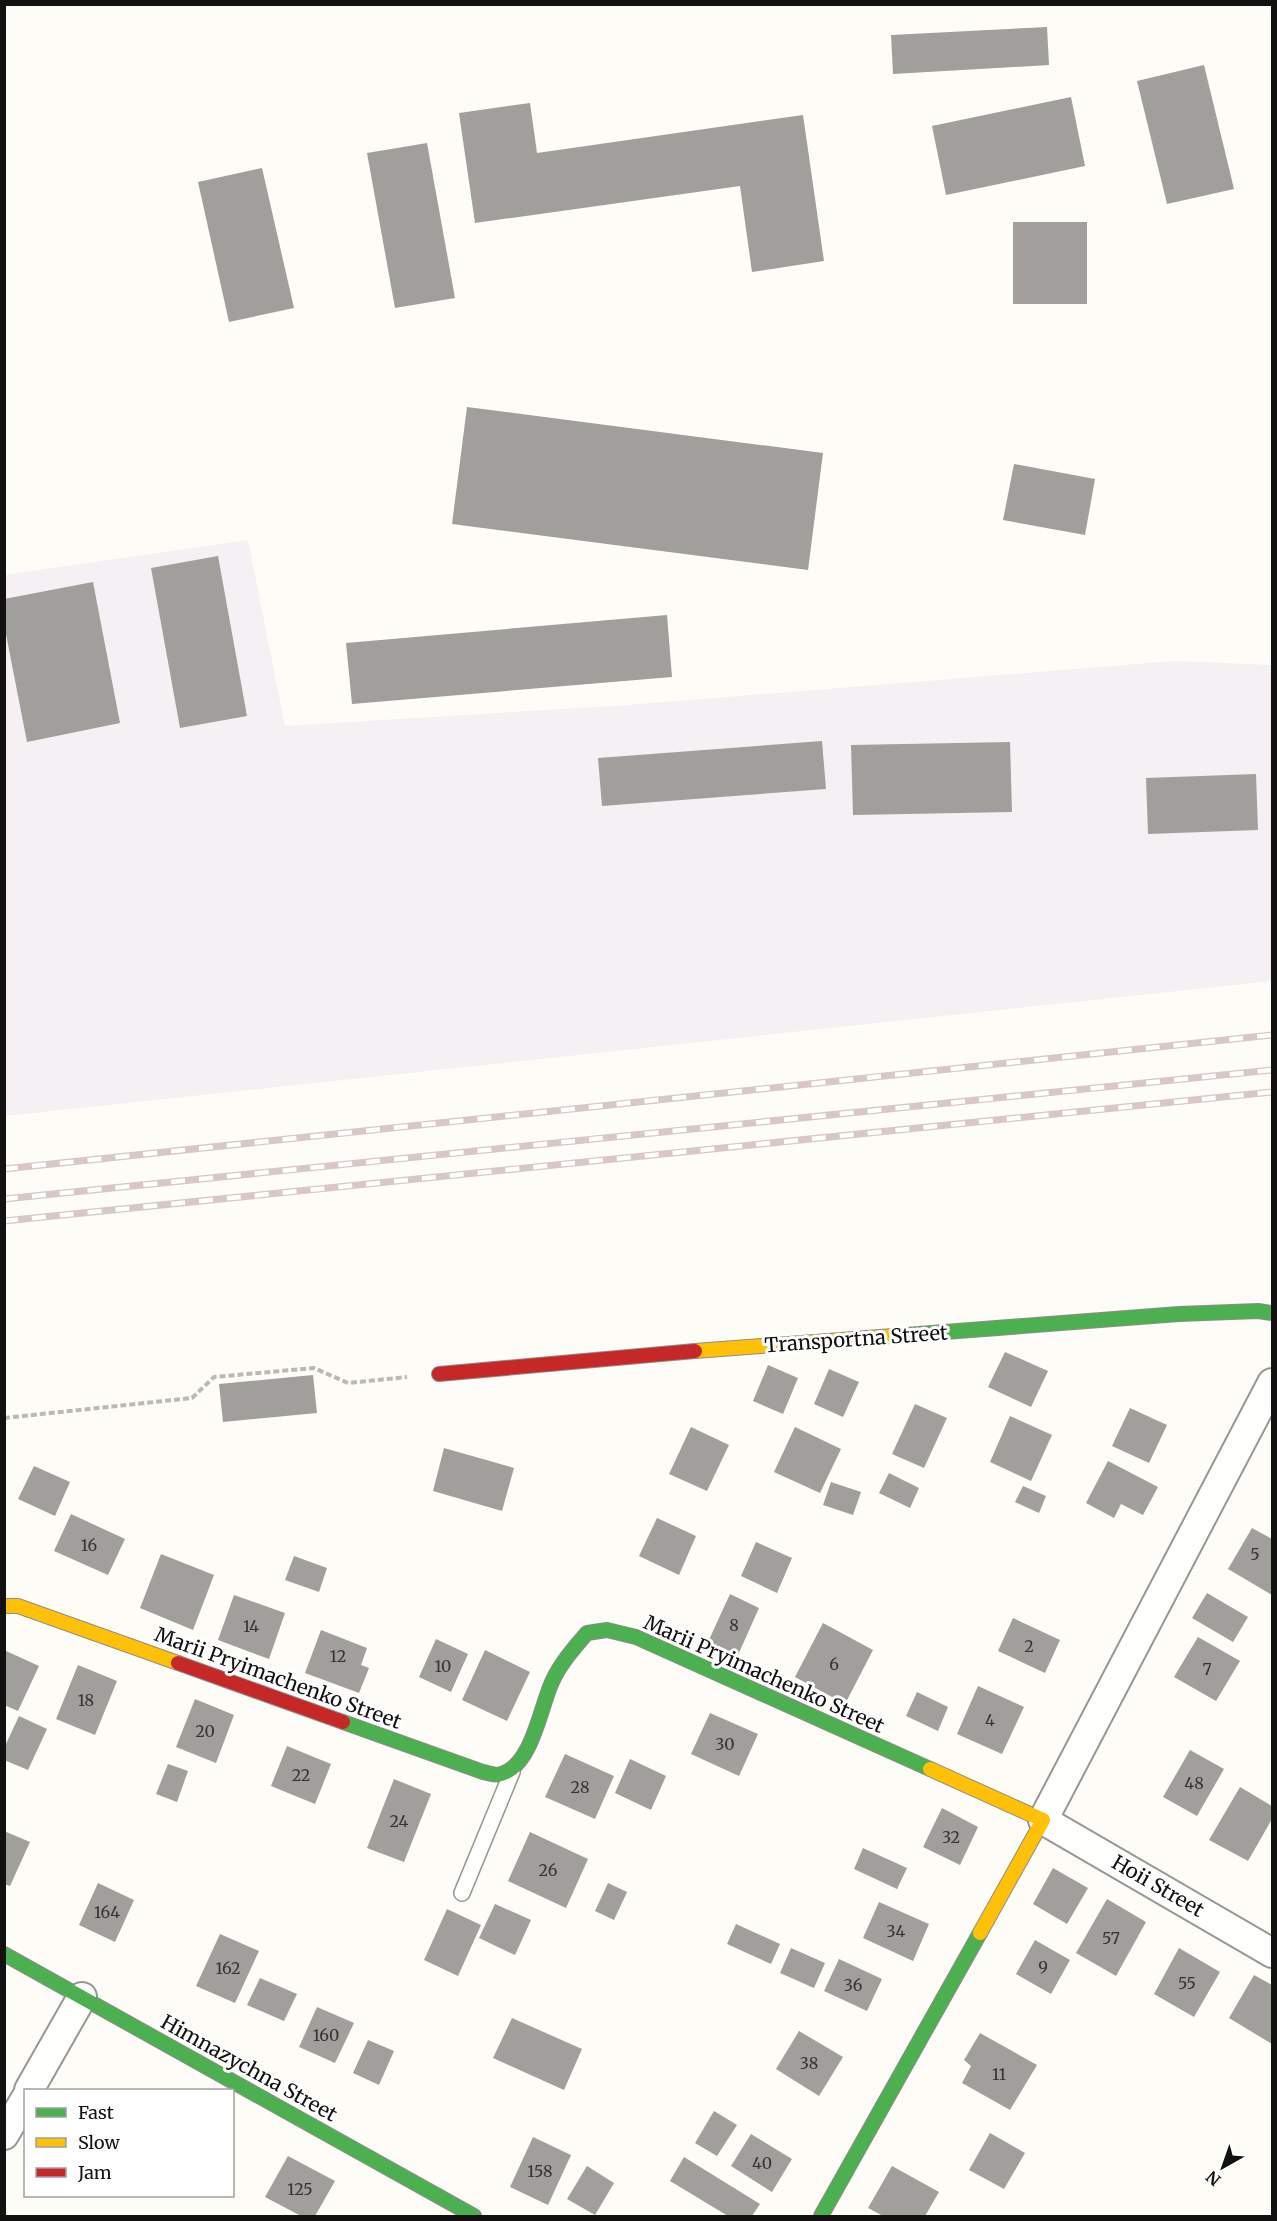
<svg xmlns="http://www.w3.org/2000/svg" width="1277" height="2221" viewBox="0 0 1277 2221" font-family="Merriweather,serif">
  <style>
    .industrial { fill: #f5f0f3 }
    .building { fill: #a19f9c }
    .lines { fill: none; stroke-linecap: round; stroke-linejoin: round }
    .lane-casing { stroke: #979795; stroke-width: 18 }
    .street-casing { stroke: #979795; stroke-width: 32 }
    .fast-casing { stroke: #8e8d8b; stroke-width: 16 }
    .slow-casing { stroke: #8e8d8b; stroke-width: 16 }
    .jam-casing { stroke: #8e8d8b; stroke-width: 16 }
    .path { stroke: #b9b9b8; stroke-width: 4; stroke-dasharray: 6 3; stroke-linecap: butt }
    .lane { stroke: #fffffe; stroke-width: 15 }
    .street { stroke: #fffffe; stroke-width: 28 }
    .fast { stroke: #4caf50; stroke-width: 14 }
    .slow { stroke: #ffc107; stroke-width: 14 }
    .jam { stroke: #c62828; stroke-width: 14 }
    .rail-casing { stroke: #d9c6c7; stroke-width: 7 }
    .rail { stroke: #fff; stroke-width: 4.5; stroke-dasharray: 14; stroke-linecap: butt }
    .labels { text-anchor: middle; stroke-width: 6; stroke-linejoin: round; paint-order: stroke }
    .number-label { font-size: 16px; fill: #353434 }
    .street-label { font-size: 20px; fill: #111; stroke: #fff }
  </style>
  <rect width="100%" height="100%" fill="#fdfcf7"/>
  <polygon class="industrial" points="248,540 285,726 627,705 1174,661 1272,665 1272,981 5,1116 4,575"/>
  <g class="building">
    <polygon points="1047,27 1049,65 893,74 891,35"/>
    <polygon points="1204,65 1234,189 1167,204 1137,81"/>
    <polygon points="1071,97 1085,166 946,195 932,126"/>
    <polygon points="530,103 537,153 803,115 824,261 752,272 740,186 475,223 459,113"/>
    <polygon points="427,143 455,298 395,308 367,153"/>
    <polygon points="262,168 294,308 229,322 198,182"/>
    <rect x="1013" y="222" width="74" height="82"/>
    <polygon points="467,407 823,453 808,570 452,524"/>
    <polygon points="1014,464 1095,479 1085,535 1003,520"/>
    <polygon points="218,556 247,716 180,728 151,568"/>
    <polygon points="93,582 120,723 27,742 4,624 4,599"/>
    <polygon points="667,615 672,677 352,704 346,643"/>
    <polygon points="822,741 826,789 602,806 598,758"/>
    <polygon points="1010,742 1012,812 853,815 851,745"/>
    <polygon points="1256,774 1258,830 1148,834 1146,778"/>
    <polygon points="1005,1352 1048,1371 1031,1407 988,1387"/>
    <polygon points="768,1365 798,1378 783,1414 753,1401"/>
    <polygon points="829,1369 859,1382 843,1417 814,1404"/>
    <polygon points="313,1375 317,1413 223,1422 219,1384"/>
    <polygon points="915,1404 947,1418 924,1468 892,1454"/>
    <polygon points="1130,1408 1167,1425 1149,1463 1112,1446"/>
    <polygon points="1010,1416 1052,1435 1031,1481 990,1462"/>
    <polygon points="691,1427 729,1445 707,1491 669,1474"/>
    <polygon points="795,1427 841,1449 820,1493 774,1472"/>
    <polygon points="444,1448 514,1468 502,1511 433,1491"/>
    <polygon points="1108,1461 1158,1487 1143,1515 1121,1504 1114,1518 1086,1503"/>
    <polygon points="34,1466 70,1482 55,1516 18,1499"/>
    <polygon points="889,1473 919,1488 910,1508 879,1493"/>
    <polygon points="831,1482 861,1492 853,1515 823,1505"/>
    <polygon points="1023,1486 1046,1496 1039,1513 1015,1502"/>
    <polygon points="71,1514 125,1539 108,1575 54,1551"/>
    <polygon points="657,1518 696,1536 679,1575 639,1556"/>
    <polygon points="1252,1528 1272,1539 1272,1595 1228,1569"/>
    <polygon points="756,1542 792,1558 777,1593 741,1576"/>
    <polygon points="161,1554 214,1575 193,1630 140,1608"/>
    <polygon points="294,1556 327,1568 319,1592 285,1580"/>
    <polygon points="1207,1593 1248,1617 1233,1642 1192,1618"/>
    <polygon points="730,1594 759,1608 738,1655 708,1642"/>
    <polygon points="234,1595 285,1613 269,1659 218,1640"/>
    <polygon points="1013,1618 1060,1640 1045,1673 998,1651"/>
    <polygon points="823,1623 873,1650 845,1704 795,1677"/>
    <polygon points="321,1630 367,1648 361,1665 369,1668 359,1693 305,1673"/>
    <polygon points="1198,1637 1240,1661 1216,1701 1174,1677"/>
    <polygon points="436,1639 468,1654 451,1692 419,1677"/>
    <polygon points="4,1650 39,1666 18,1711 4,1705"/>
    <polygon points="485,1650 530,1672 507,1721 462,1700"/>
    <polygon points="78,1665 117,1681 95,1735 56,1719"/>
    <polygon points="978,1686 1024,1707 1002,1754 957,1734"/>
    <polygon points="917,1692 948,1707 938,1731 906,1716"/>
    <polygon points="195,1699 234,1715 216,1763 176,1747"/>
    <polygon points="710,1713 758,1734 739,1776 691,1754"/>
    <polygon points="19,1716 47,1729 28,1770 4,1760 4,1748"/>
    <polygon points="287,1746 331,1764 315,1804 271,1786"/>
    <polygon points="1190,1750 1224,1769 1197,1816 1163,1797"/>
    <polygon points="565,1754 614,1776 595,1819 545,1797"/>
    <polygon points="630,1759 666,1776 651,1810 615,1793"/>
    <polygon points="168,1764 188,1771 177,1802 156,1794"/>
    <polygon points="394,1779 431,1794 404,1862 367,1848"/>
    <polygon points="1240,1787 1272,1806 1272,1819 1248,1861 1209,1840"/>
    <polygon points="942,1808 978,1827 960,1865 923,1847"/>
    <polygon points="4,1831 30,1842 10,1886 4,1884"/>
    <polygon points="530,1832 588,1859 566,1908 508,1881"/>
    <polygon points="863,1848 907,1868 897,1889 854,1869"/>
    <polygon points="1053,1868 1088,1888 1067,1924 1033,1904"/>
    <polygon points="98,1883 134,1900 115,1942 79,1925"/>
    <polygon points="608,1883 627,1892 614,1920 595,1911"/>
    <polygon points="1107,1899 1146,1922 1116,1976 1076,1953"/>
    <polygon points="879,1902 929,1924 913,1961 863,1938"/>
    <polygon points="495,1904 531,1920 515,1955 479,1938"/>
    <polygon points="447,1909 481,1925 458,1976 424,1960"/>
    <polygon points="736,1924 780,1944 771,1964 727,1944"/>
    <polygon points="220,1934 259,1951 235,2003 196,1986"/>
    <polygon points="1035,1940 1070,1960 1051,1994 1016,1974"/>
    <polygon points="791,1948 825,1963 814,1988 780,1973"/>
    <polygon points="1179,1948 1220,1972 1194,2017 1154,1994"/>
    <polygon points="839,1959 882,1979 867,2011 824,1991"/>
    <polygon points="1254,1975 1272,1985 1272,2044 1229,2018"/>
    <polygon points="260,1978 297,1994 284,2021 247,2005"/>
    <polygon points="317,2007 354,2023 335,2063 299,2047"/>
    <polygon points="512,2018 582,2049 564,2090 493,2058"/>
    <polygon points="799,2031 843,2057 819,2096 776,2069"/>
    <polygon points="980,2033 1037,2065 1010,2110 962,2083 971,2066 964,2060"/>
    <polygon points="368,2040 394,2051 379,2085 353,2073"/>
    <polygon points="714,2111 737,2125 717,2156 695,2143"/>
    <polygon points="990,2133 1025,2153 1004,2189 969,2170"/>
    <polygon points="751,2134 792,2159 772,2192 731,2166"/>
    <polygon points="533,2137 571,2155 548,2205 510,2187"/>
    <polygon points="288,2156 335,2181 315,2216 301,2216 265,2197"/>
    <polygon points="684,2157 760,2204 752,2216 728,2216 670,2181"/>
    <polygon points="587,2166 614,2183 595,2215 567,2199"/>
    <polygon points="892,2166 939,2192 925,2216 883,2216 868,2208"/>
  </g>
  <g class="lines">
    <g class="lane-casing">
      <polyline id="lane" points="462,1893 512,1772"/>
    </g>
    <g class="street-casing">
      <g id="street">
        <polyline points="1272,1383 1043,1820 1272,1953"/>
        <polyline points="29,2090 82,1997"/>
        <polyline points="4,2135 26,2098"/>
      </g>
    </g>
    <g class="fast-casing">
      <g id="fast">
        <polyline points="893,1336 1179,1314 1258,1311 1272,1313"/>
        <path d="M 343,1722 L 483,1772 C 489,1773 496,1776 501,1774 C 532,1766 540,1708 552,1682 C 560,1664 574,1648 587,1633 L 607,1630 L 636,1637 L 930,1769"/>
        <polyline points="4,1954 474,2216"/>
        <polyline points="821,2216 980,1933"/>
      </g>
    </g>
    <g class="slow-casing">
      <g id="slow">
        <polyline points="695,1351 893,1336"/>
        <polyline points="4,1606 18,1606 178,1663"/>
        <polyline points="930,1769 1043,1820 980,1933"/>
      </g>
    </g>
    <g class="jam-casing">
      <g id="jam">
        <polyline points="439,1374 695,1351"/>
        <polyline points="178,1663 343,1722"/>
      </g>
    </g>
    <polyline class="path" points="4,1418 192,1398 214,1377 314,1368 348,1383 407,1377"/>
    <use href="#lane" class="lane"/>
    <use href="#street" class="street"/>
    <use href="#fast" class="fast"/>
    <use href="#slow" class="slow"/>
    <use href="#jam" class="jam"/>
    <g class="rail-casing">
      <g id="rail">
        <polyline points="4,1169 1272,1035"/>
        <polyline points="4,1199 1272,1070"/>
        <polyline points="4,1221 1272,1092"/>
      </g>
    </g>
    <use href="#rail" class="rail"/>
  </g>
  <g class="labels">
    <g class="number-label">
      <text x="89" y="1551">16</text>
      <text x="1255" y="1560">5</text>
      <text x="734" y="1631">8</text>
      <text x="251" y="1632">14</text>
      <text x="1029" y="1652">2</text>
      <text x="338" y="1662">12</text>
      <text x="834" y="1670">6</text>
      <text x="443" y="1672">10</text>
      <text x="1207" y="1675">7</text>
      <text x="86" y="1706">18</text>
      <text x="990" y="1726">4</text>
      <text x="205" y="1737">20</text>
      <text x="725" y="1750">30</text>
      <text x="301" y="1781">22</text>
      <text x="1194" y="1789">48</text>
      <text x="580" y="1793">28</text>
      <text x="399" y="1827">24</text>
      <text x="951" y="1843">32</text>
      <text x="548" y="1876">26</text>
      <text x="107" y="1918">164</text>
      <text x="896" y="1937">34</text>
      <text x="1111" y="1944">57</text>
      <text x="1043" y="1973">9</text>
      <text x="228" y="1974">162</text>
      <text x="1187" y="1989">55</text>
      <text x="853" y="1991">36</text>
      <text x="326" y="2041">160</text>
      <text x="809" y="2069">38</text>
      <text x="999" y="2080">11</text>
      <text x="762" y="2169">40</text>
      <text x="540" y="2177">158</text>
      <text x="300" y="2195">125</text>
    </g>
    <g class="street-label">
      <text transform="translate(856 1339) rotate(-4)" y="7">Transportna Street</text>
      <text transform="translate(764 1674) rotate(24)" y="7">Marii Pryimachenko Street</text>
      <text transform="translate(278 1678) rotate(20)" y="7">Marii Pryimachenko Street</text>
      <text transform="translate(1158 1886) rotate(30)" y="7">Hoii Street</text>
      <text transform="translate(249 2068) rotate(29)" y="7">Himnazychna Street</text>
    </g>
  </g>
  <rect width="1277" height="2221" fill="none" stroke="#111111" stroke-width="12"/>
  <rect x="24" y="2089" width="210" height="108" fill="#ffffff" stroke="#a0a0a0" stroke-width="1.5"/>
  <rect x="36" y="2108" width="30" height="9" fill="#4caf50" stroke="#a0a0a0" stroke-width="1.5"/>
  <text x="78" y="2119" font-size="18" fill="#111111">Fast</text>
  <rect x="36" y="2138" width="30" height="9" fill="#ffc107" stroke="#a0a0a0" stroke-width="1.5"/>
  <text x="78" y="2149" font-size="18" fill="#111111">Slow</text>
  <rect x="36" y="2168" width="30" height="9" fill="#c62828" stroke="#a0a0a0" stroke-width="1.5"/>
  <text x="78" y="2179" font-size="18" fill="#111111">Jam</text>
  <g transform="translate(1223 2167) rotate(220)" stroke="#ffffff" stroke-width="4.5" paint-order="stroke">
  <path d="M0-4.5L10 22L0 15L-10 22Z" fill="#111111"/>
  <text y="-9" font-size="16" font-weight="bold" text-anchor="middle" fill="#111111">N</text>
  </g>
</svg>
